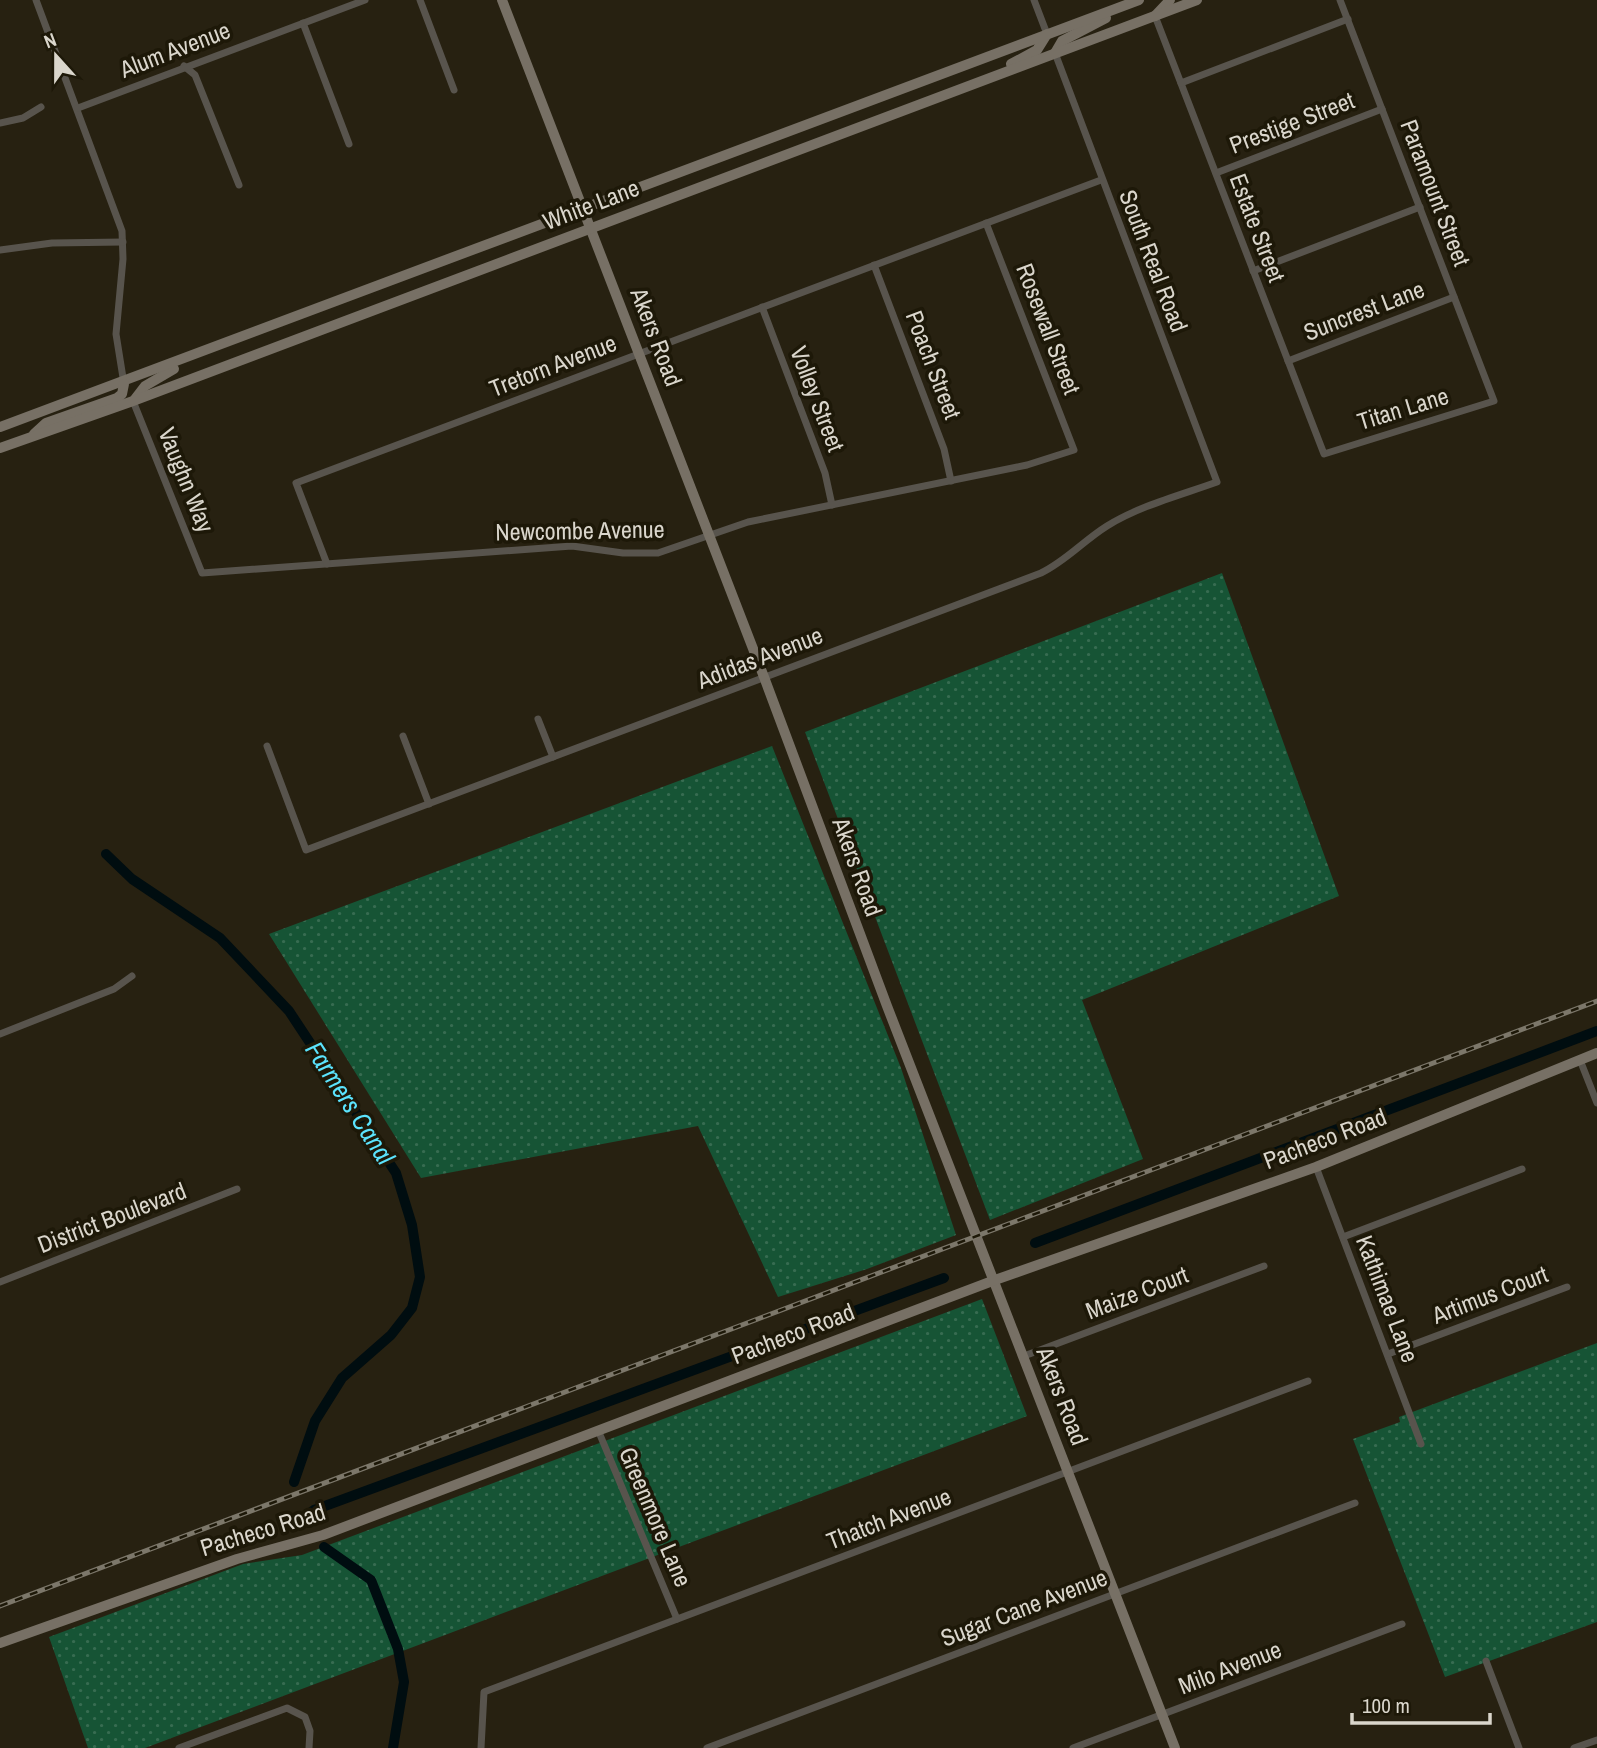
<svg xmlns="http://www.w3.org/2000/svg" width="1597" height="1748" viewBox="0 0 1597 1748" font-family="'Archivo Narrow',sans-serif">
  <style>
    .grass { fill: url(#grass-dots) }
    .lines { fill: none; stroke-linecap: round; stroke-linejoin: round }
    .canal { stroke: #000d10; stroke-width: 10 }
    .street { stroke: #58544d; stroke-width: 7 }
    .secondary { stroke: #777065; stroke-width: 10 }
    .rail-casing { stroke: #7c776a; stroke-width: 5 }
    .rail { stroke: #1d1808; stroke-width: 2.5; stroke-dasharray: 8; stroke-linecap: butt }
    .labels { text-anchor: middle; stroke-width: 7; stroke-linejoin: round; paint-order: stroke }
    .street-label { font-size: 24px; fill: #dad6cc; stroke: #1d1808 }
    .water-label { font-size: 26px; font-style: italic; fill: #5be3fd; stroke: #1d1808 }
  </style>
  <defs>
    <pattern id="grass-dots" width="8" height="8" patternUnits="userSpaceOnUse" patternTransform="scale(1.75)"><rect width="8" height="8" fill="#165435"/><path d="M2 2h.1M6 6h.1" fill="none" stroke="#376c51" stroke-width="1.8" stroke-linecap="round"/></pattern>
  </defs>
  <rect width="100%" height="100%" fill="#272111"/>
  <g class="grass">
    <polygon points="1222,573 1339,896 1082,1000 1143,1159 990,1220 805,732"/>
    <polygon points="772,746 901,1068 956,1235 867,1269 778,1297 698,1126 421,1178 269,934"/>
    <polygon points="982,1299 1027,1416 145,1748 88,1748 49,1637 243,1564 302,1555"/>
    <polygon points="1597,1343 1597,1622 1445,1677 1353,1439 1400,1422 1399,1417"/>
  </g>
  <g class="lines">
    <g class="canal">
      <polyline points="106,854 132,879 220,938 289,1011 396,1173 412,1225 420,1277 412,1308 391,1335 342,1378 315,1421 294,1482"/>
      <polyline points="1035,1243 1597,1031"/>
      <polyline points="306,1516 314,1510 944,1278"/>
      <polyline points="324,1547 371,1580 398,1649 404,1682 393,1748"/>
    </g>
    <g class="street">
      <polyline points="36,0 122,231 123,259 116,334 124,384"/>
      <polyline points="420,0 454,90"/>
      <polyline points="1034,0 1047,34"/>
      <polyline points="1155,16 1324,454 1494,401 1340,0"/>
      <polyline points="303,23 349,144"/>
      <polyline points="184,66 195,75 239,185"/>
      <polyline points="1181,83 1348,19"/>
      <polyline points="78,108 365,0"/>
      <polyline points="0,123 23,118 41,107"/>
      <polyline points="1216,173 1382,109"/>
      <polyline points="0,250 52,243 123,242"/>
      <polyline points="874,265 944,449 951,481"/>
      <polyline points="1253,271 1420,207"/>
      <polyline points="762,307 825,473 832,505"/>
      <polyline points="1288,361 1454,297"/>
      <polyline points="133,401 202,573 572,546 623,553 658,553 748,522 1027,465 1074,450 986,223"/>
      <polyline points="327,564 296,483 1101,180"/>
      <polyline points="538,719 553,757"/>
      <polyline points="403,736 429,804"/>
      <path d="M 267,746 L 306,850 L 1041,573 C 1066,561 1083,541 1107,526 C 1139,506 1181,495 1217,482 L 1055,53"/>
      <polyline points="0,1034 114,989 132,976"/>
      <polyline points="1580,1060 1597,1103"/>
      <polyline points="1316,1167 1421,1444"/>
      <polyline points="1343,1237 1522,1169"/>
      <polyline points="0,1282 237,1189"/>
      <polyline points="1388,1354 1567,1287"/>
      <polyline points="1024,1356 1264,1266"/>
      <polyline points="598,1430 677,1619"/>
      <polyline points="1486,1661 1519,1748"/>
      <polyline points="179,1748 287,1708 305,1717 310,1731 309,1748"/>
      <polyline points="481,1748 484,1692 1308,1381"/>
      <polyline points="707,1748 1355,1503"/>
      <polyline points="1073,1748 1402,1624"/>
      <polyline points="1574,1748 1597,1740"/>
    </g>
    <g class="secondary">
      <polyline points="502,0 764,677 887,1006 1175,1748"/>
      <polyline points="1155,16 1170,0"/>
      <polyline points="1055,53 1062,41 1106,18"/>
      <polyline points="1011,64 1037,50 1047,34"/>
      <polyline points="135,399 145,386 174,369"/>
      <polyline points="0,427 1139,0"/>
      <polyline points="34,434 46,423 117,398 122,394 124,384"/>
      <polyline points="0,448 133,401 1197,0"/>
      <polyline points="0,1643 237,1559 323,1535 995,1280 1316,1167 1597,1053"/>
    </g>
    <g class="rail-casing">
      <polyline id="rail" points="0,1606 1597,1001"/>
    </g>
    <use href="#rail" class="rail"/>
  </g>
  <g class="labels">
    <g class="street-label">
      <text transform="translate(175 50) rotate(-21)" y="8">Alum Avenue</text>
      <text transform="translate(1292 123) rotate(-21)" y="8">Prestige Street</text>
      <text transform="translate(1435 193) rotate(69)" y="8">Paramount Street</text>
      <text transform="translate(591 205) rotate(-21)" y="8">White Lane</text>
      <text transform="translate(1257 228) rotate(69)" y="8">Estate Street</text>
      <text transform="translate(1153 261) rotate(69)" y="8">South Real Road</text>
      <text transform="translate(1364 311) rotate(-21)" y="8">Suncrest Lane</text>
      <text transform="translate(1048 329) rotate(69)" y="8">Rosewall Street</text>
      <text transform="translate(656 337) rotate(69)" y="8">Akers Road</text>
      <text transform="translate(933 365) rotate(69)" y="8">Poach Street</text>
      <text transform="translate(553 366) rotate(-21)" y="8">Tretorn Avenue</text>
      <text transform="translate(817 399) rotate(69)" y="8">Volley Street</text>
      <text transform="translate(1403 409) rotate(-17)" y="8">Titan Lane</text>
      <text transform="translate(186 480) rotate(68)" y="8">Vaughn Way</text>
      <text transform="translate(580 531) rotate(-1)" y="8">Newcombe Avenue</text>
      <text transform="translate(760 658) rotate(-21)" y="8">Adidas Avenue</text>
      <text transform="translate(857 867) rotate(70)" y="8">Akers Road</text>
      <text transform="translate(1325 1139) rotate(-21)" y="8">Pacheco Road</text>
      <text transform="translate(112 1218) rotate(-21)" y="8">District Boulevard</text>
      <text transform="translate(1137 1293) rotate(-21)" y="8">Maize Court</text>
      <text transform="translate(1490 1295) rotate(-21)" y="8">Artimus Court</text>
      <text transform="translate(1387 1299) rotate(69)" y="8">Kathimae Lane</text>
      <text transform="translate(793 1334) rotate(-21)" y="8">Pacheco Road</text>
      <text transform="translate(1062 1396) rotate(69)" y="8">Akers Road</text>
      <text transform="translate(655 1517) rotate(67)" y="8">Greenmore Lane</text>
      <text transform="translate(889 1519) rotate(-21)" y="8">Thatch Avenue</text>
      <text transform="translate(263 1530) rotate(-17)" y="8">Pacheco Road</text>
      <text transform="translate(1024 1608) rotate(-21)" y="8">Sugar Cane Avenue</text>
      <text transform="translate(1230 1668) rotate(-21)" y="8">Milo Avenue</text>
    </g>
    <g class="water-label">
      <text transform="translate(350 1103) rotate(57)" y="9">Farmers Canal</text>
    </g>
  </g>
  <g transform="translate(56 56) rotate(339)" stroke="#1d1808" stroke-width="5" paint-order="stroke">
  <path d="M0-5L12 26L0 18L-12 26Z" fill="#dad6cc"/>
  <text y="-10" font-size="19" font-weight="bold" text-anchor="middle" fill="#dad6cc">N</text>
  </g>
  <path d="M1352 1713v10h138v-10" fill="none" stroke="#dad6cc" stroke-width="3.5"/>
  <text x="1362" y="1713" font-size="21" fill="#dad6cc" stroke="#1d1808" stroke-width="5" paint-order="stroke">100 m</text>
</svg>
